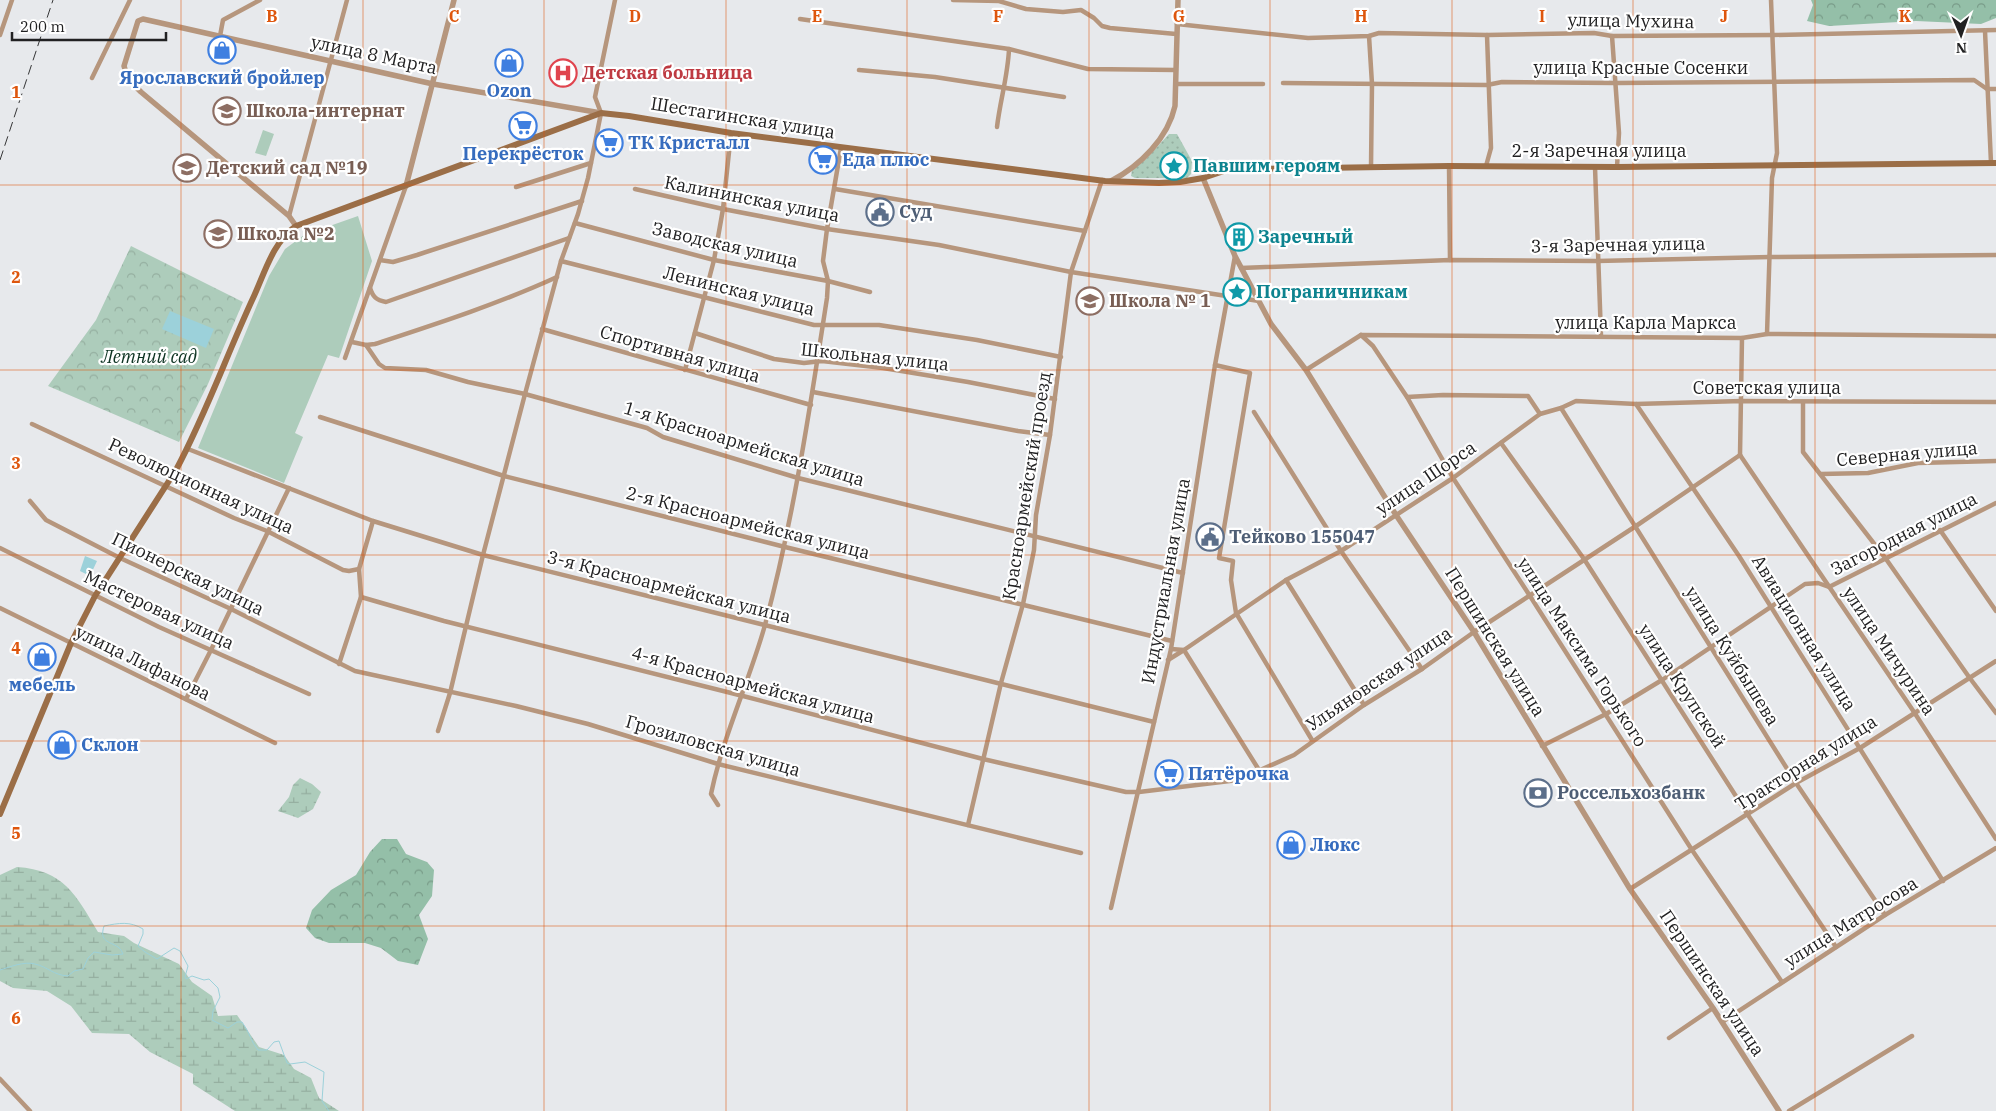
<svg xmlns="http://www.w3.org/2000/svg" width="1996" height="1111" viewBox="0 0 1996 1111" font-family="'IBM Plex Serif',serif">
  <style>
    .grass { fill: url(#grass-dots) }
    .forest { fill: url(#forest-crowns) }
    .wetland { fill: url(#wetland-marsh) }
    .park { fill: url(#park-crowns) }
    .pitch { fill: #adccbb }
    .water { fill: #9cd1da }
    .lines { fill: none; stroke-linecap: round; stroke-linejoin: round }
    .stream { stroke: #9cd1da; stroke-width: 1 }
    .minor { stroke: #b6967d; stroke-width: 4.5 }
    .tertiary { stroke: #b6967d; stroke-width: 5.5 }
    .secondary { stroke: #9b6e47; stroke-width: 6 }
    .rail { stroke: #363637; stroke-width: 1; stroke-dasharray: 10 5; stroke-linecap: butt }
    .grid { fill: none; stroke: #de560d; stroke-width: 1; stroke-opacity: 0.55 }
    .labels { text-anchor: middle; stroke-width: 4.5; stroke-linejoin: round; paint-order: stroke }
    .street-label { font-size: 18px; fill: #212122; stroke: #fff }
    .health-label { font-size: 18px; font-weight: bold; fill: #be3a42; stroke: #fff; text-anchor: start }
    .shop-label { font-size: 18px; font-weight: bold; fill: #366cbe; stroke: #fff; text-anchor: start }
    .education-label { font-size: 18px; font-weight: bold; fill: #785e54; stroke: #fff; text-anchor: start }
    .culture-label { font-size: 18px; font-weight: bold; fill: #0d838f; stroke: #fff; text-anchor: start }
    .service-label { font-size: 18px; font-weight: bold; fill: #4e5e75; stroke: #fff; text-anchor: start }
    .park-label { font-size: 18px; font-style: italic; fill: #0d3322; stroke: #fff }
    .grid-label { font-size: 16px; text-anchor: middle; font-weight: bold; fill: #de560d; stroke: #fff; stroke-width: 4.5; stroke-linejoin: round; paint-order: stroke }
  </style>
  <defs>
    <pattern id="grass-dots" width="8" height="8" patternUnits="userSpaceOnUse" patternTransform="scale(1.25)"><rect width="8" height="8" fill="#adccbb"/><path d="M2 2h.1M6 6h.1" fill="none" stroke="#95afa0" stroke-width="1.8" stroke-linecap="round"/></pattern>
    <pattern id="forest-crowns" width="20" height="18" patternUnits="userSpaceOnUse" patternTransform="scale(1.25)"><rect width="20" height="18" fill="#94bfa8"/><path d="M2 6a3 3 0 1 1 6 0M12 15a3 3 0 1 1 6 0" fill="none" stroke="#789b88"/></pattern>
    <pattern id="wetland-marsh" width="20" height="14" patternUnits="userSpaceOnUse" patternTransform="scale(1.25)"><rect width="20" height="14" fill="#adccbb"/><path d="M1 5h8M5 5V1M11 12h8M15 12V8" fill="none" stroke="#95afa0"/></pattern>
    <pattern id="park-crowns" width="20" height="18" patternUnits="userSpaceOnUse" patternTransform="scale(1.25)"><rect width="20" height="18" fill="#adccbb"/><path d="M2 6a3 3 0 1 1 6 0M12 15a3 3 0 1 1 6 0" fill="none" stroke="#95afa0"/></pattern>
  </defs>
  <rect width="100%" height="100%" fill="#e7e9ec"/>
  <polygon class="grass" points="1169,134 1177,134 1192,161 1191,174 1187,178 1135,178 1131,176 1132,170 1146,159"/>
  <g class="forest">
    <polygon points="1811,0 1996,0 1996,18 1981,24 1916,21 1829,26 1807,21 1813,5"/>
    <polygon points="382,839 397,839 406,854 427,862 434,870 432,896 419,915 428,939 418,965 398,961 381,948 365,943 329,943 315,938 306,928 312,910 331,890 356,875 370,852"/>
  </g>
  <g class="wetland">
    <polygon points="300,778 312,784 321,792 313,809 298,818 278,811 289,797 293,785"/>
    <path d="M 17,867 C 64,870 76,895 98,932 L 124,936 L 134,943 L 179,964 L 192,982 L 212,996 L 218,1016 L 237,1015 L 259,1047 L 284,1055 L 294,1069 L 311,1078 L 319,1098 L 339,1111 L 235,1111 L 193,1084 L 193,1074 L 150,1052 L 129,1034 L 92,1033 L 71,1006 L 47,991 L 13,988 L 0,981 L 0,875 Z"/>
  </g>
  <polygon class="park" points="131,246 243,302 208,384 179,442 48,386 96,320"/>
  <g class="pitch">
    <polygon points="263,130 274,134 266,156 255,153"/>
    <polygon points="358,216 372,261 339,358 328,355 295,433 303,437 284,483 198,448 269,276 285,249 304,235"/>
  </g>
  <g class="water">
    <polygon points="170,311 214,329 206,348 162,329"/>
    <polygon points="85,556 97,561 90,576 80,571"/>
  </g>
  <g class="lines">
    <path class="stream" d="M 0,970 C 10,967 24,961 35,964 C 48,967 53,975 68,976 L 74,971 L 83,969 L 88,958 L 94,952 L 112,955 L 123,954 C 122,952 121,949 118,947 C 109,941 99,942 104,926 C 119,923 130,921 143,929 L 143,934 L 138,946 L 145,952 L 157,959 L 174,948 L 180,951 L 188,966 L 185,977 L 186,979 L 192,976 L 204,980 L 209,979 L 218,988 L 220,997 L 213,1011 L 212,1020 L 228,1028 L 237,1022 L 242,1022 C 249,1031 251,1042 258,1050 L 267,1050 L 274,1042 L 279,1041 L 287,1063 L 290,1064 L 305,1062 L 324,1072 L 322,1101 L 329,1111"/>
    <g class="minor">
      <polyline points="953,0 999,1 1026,9 1063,12 1081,10 1094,18 1102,26 1110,28 1176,34"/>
      <polyline points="800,19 1009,49 1088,69 1176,70"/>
      <polyline points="1177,24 1308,38 1369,36 1379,33 1487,35 1594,33 1612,36 1773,35 1996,30"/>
      <polyline points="1985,31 1991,163"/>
      <polyline points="0,35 12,0"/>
      <polyline points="220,36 223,20 260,0"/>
      <polyline points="1369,36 1372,84 1371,167"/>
      <polyline points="1612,36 1619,133 1617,167"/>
      <polyline points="859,70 935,77 1064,97"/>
      <polyline points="92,78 130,0"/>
      <polyline points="1283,83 1487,85 1502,82 1616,83 1974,80 1987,89 1996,89"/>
      <polyline points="1176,84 1263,84"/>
      <path d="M 997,127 C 1000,101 1008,75 1009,49"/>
      <polyline points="1449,166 1450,260"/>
      <polyline points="1486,166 1491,148 1487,35"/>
      <polyline points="1595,167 1601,336"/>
      <polyline points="516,187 591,163"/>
      <polyline points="635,189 723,209 827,229 939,245 1071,272 1259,301"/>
      <polyline points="835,189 1085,231"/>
      <polyline points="289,216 347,0"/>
      <polyline points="575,223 714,260 828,281 870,292"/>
      <polyline points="380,260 393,262 417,255 582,201"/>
      <polyline points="561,261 814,325 879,325 977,340 1061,357"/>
      <polyline points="1241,268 1450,260 1597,261 1770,257 1996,255"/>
      <path d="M 370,288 C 373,297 376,300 386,302 L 569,238"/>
      <polyline points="542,329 811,405"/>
      <polyline points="695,333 774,359 804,363 822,361 883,368 968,382 1055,399"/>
      <polyline points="1767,334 1772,178 1777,153 1771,0"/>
      <polyline points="1361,335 1373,346 1407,397 1453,478 1530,596 1692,850 1782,982"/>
      <path d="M 352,342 L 366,345 L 375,344 C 436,324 498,304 557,277"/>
      <polyline points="366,345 379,364 385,368 426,370 468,382 525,394 647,428 663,437 798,478 1183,573"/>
      <polyline points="345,358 406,186"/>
      <polyline points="1215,365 1250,373 1219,558 1233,561 1231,580 1236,613 1312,740"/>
      <polyline points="685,370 714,260 723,209 731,133"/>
      <polyline points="1306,370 1361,335 1742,338 1767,334 1996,336"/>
      <polyline points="813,392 1018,431 1050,435"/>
      <polyline points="1407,397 1443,395 1528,396 1540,414"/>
      <polyline points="1803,402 1803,452 1886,559 1969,677 1996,713"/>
      <polyline points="1636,404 1739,556 1943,881"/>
      <polyline points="1561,408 1796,783 1885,915"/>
      <polyline points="1254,412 1341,551 1422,669"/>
      <polyline points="320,417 504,476 785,547 1172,641"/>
      <polyline points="32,424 234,518 267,531 343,570 349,571 359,569"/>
      <polyline points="1501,443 1584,559 1748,815 1836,947"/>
      <polyline points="188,449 373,521 483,555 1154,722"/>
      <polyline points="1740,455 1914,712 1996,839"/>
      <polyline points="1740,455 1742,338"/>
      <polyline points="1821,474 1868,473 1918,463 1996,461"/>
      <polyline points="30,501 46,520 120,558 231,609 355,671 516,706 588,724 718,764 1081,853"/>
      <polyline points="1940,530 1996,611"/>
      <polyline points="0,548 159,627 309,694"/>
      <polyline points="1286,580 1364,705"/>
      <polyline points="361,597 444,621 743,696 983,759 1126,792 1139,792 1238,780 1294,755 1364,705 1422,669 1474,632 1636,526 1740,455"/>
      <polyline points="0,608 275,743"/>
      <polyline points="1171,649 1184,650 1286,580 1341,551 1453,478 1540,414 1561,408 1576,401 1636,404 1742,401 1996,402"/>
      <polyline points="1168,660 1184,650 1259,770"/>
      <polyline points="339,664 361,597 359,569 373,521"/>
      <polyline points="186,699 211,650 289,488"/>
      <polyline points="438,731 450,693 483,555 525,394 561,261 578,214 588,178 601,113 595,97 615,0"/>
      <polyline points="1542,746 1606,714 1662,680 1805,584 1818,583 1829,587 1996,503"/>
      <path d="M 718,805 L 711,794 C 723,736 749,682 765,625 C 794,517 810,407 827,298 L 828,281 L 823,261 L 827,229 L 841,148"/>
      <polyline points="968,825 1001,683 1023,604 1034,550 1036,515 1050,435 1071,272 1102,180"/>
      <polyline points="1630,889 1796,783 1860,748 1996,661"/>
      <polyline points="1111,908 1171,649 1215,365 1235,256"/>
      <polyline points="1722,1022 1885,915 1996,848"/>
      <polyline points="1669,1038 1713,1008"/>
      <polyline points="0,1079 30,1111"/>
      <polyline points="1789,1111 1912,1036"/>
    </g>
    <g class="tertiary">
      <polyline points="1203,178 1235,256 1271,324 1306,370 1396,515 1474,632 1630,889 1713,1008 1779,1111"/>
      <path d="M 1111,181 C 1140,166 1168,138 1175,106 L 1178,0"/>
      <polyline points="406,186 454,0"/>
      <polyline points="296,226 289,216 141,92 128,79 124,66 138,21 143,19 433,84 601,113"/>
    </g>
    <path class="secondary" d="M 0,814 L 71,643 L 95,596 L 176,470 C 206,414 227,354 254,296 C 265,272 273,242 296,226 L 601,113 L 629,116 L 731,133 L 1105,181 L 1159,183 L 1180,182 L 1203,178 L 1227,170 L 1247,169 L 1449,166 L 1617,167 L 1996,163"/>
    <polyline class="rail" points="0,160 53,0"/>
  </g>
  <path class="grid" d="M 181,0 L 181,1111M 363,0 L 363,1111M 544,0 L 544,1111M 726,0 L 726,1111M 907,0 L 907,1111M 1089,0 L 1089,1111M 1270,0 L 1270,1111M 1452,0 L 1452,1111M 1633,0 L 1633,1111M 1815,0 L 1815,1111M 0,185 L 1996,185M 0,370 L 1996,370M 0,555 L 1996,555M 0,741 L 1996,741M 0,926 L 1996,926"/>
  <defs>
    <g id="shop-ring" transform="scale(1.4375)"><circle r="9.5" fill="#fff" stroke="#3f7fe0" stroke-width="1.5"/><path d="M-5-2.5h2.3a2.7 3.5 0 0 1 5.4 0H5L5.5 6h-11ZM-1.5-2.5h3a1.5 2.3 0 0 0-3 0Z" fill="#3f7fe0"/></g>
    <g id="hospital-ring" transform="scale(1.4375)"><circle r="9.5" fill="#fff" stroke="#e0444e" stroke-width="1.5"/><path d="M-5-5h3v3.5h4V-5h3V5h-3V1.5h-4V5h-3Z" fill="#e0444e"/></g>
    <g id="school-ring" transform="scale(1.4375)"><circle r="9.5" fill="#fff" stroke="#8d6e63" stroke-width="1.5"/><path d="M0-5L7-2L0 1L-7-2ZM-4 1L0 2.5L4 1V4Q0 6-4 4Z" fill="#8d6e63"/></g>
    <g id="supermarket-ring" transform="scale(1.4375)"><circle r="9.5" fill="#fff" stroke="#3f7fe0" stroke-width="1.5"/><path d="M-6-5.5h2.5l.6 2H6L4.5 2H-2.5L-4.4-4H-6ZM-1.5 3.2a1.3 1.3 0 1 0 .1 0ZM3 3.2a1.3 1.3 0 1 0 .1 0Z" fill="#3f7fe0"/></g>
    <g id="sight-ring" transform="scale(1.4375)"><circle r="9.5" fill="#fff" stroke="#0f9aa8" stroke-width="1.5"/><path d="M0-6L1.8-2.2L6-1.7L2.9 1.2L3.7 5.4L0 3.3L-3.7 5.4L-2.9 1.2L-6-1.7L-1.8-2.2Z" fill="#0f9aa8"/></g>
    <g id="civic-ring" transform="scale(1.4375)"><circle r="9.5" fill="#fff" stroke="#5c6f8a" stroke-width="1.5"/><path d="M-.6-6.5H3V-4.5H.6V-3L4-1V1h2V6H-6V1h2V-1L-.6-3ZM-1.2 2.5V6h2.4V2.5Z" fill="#5c6f8a"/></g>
    <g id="building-ring" transform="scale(1.4375)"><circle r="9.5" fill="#fff" stroke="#0f9aa8" stroke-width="1.5"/><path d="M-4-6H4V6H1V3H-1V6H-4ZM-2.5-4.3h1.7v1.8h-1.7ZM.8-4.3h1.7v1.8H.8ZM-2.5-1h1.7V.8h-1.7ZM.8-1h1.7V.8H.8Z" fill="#0f9aa8"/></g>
    <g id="bank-ring" transform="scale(1.4375)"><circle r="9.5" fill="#fff" stroke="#5c6f8a" stroke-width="1.5"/><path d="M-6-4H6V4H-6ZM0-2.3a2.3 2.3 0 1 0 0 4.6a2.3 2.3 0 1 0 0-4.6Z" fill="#5c6f8a"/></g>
  </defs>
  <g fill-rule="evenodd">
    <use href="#shop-ring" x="222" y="50"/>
    <use href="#shop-ring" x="509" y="63"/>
    <use href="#hospital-ring" x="563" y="73"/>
    <use href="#school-ring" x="227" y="111"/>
    <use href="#supermarket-ring" x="523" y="126"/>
    <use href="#supermarket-ring" x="609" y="143"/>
    <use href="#supermarket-ring" x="823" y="160"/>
    <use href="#sight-ring" x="1174" y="166"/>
    <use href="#school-ring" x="187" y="168"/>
    <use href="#civic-ring" x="880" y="212"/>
    <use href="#school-ring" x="218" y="234"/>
    <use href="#building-ring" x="1239" y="237"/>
    <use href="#sight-ring" x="1237" y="292"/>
    <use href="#school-ring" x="1090" y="301"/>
    <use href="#civic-ring" x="1210" y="537"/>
    <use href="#shop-ring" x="42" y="657"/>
    <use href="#shop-ring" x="62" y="745"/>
    <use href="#supermarket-ring" x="1169" y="774"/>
    <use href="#bank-ring" x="1538" y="793"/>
    <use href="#shop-ring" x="1291" y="845"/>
  </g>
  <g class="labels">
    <g class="street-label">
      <text transform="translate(1631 21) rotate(1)" y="6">улица Мухина</text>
      <text transform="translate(374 55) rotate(12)" y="6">улица 8 Марта</text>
      <text x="1641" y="74">улица Красные Сосенки</text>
      <text transform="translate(743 118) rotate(9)" y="6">Шестагинская улица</text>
      <text x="1599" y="157">2-я Заречная улица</text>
      <text transform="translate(752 199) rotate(11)" y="6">Калининская улица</text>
      <text transform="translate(725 245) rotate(13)" y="6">Заводская улица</text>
      <text transform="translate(1618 245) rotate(-1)" y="6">3-я Заречная улица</text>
      <text transform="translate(739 291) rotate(14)" y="6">Ленинская улица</text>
      <text x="1646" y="329">улица Карла Маркса</text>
      <text transform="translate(680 354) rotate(16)" y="6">Спортивная улица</text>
      <text transform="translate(875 357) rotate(6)" y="6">Школьная улица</text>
      <text x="1767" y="394">Советская улица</text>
      <text transform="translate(744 444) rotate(17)" y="6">1-я Красноармейская улица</text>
      <text transform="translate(1907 454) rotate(-5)" y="6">Северная улица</text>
      <text transform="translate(1426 478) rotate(-34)" y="6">улица Щорса</text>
      <text transform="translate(201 486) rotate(25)" y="6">Революционная улица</text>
      <text transform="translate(1027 486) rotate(-81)" y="6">Красноармейский проезд</text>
      <text transform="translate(748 523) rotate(14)" y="6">2-я Красноармейская улица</text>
      <text transform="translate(1904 534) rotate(-27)" y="6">Загородная улица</text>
      <text transform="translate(188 574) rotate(26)" y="6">Пионерская улица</text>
      <text transform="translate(1166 581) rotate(-80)" y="6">Индустриальная улица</text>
      <text transform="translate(669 587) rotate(14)" y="6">3-я Красноармейская улица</text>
      <text transform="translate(159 610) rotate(25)" y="6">Мастеровая улица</text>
      <text transform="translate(1804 633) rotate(58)" y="6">Авиационная улица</text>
      <text transform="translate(1495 642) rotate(58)" y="6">Першинская улица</text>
      <text transform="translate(1889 651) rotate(56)" y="6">улица Мичурина</text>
      <text transform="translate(1582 652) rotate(57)" y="6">улица Максима Горького</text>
      <text transform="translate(1732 656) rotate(58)" y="6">улица Куйбышева</text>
      <text transform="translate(143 663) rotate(26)" y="6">улица Лифанова</text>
      <text transform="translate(1379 679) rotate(-34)" y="6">Ульяновская улица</text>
      <text transform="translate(753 685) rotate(15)" y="6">4-я Красноармейская улица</text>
      <text transform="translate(1682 686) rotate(57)" y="6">улица Крупской</text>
      <text transform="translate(713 746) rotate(16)" y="6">Грозиловская улица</text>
      <text transform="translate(1806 763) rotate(-32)" y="6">Тракторная улица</text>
      <text transform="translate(1851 922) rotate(-32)" y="6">улица Матросова</text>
      <text transform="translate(1712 983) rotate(56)" y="6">Першинская улица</text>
    </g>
    <g class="health-label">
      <text x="582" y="79">Детская больница</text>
    </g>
    <g class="shop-label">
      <text x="222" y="84" text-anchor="middle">Ярославский бройлер</text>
      <text x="509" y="97" text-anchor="middle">Ozon</text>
      <text x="628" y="149">ТК Кристалл</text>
      <text x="523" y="160" text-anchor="middle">Перекрёсток</text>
      <text x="842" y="166">Еда плюс</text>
      <text x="42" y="691" text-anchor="middle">мебель</text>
      <text x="81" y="751">Склон</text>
      <text x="1188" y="780">Пятёрочка</text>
      <text x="1310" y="851">Люкс</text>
    </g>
    <g class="education-label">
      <text x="246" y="117">Школа-интернат</text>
      <text x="206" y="174">Детский сад №19</text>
      <text x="237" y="240">Школа №2</text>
      <text x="1109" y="307">Школа № 1</text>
    </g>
    <g class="culture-label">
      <text x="1193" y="172">Павшим героям</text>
      <text x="1258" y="243">Заречный</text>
      <text x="1256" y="298">Пограничникам</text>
    </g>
    <g class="service-label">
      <text x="899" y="218">Суд</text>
      <text x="1229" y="543">Тейково 155047</text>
      <text x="1557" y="799">Россельхозбанк</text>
    </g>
    <g class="park-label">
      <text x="149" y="363">Летний сад</text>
    </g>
  </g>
  <g class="grid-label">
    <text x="272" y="22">B</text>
    <text x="454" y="22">C</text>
    <text x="635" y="22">D</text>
    <text x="817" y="22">E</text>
    <text x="998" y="22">F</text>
    <text x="1179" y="22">G</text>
    <text x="1361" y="22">H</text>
    <text x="1542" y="22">I</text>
    <text x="1724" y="22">J</text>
    <text x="1905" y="22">K</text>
    <text x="16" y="98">1</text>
    <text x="16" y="283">2</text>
    <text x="16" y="469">3</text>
    <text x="16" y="654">4</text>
    <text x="16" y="839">5</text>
    <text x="16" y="1024">6</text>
  </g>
  <g transform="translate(1961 35) rotate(178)" stroke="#ffffff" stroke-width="4" paint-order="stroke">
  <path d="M0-4L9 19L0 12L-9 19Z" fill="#212122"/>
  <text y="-8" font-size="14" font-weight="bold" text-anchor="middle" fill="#212122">N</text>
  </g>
  <path d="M12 32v8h154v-8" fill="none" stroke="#212122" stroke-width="2.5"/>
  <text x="20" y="32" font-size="15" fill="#212122" stroke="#ffffff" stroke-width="4" paint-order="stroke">200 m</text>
</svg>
